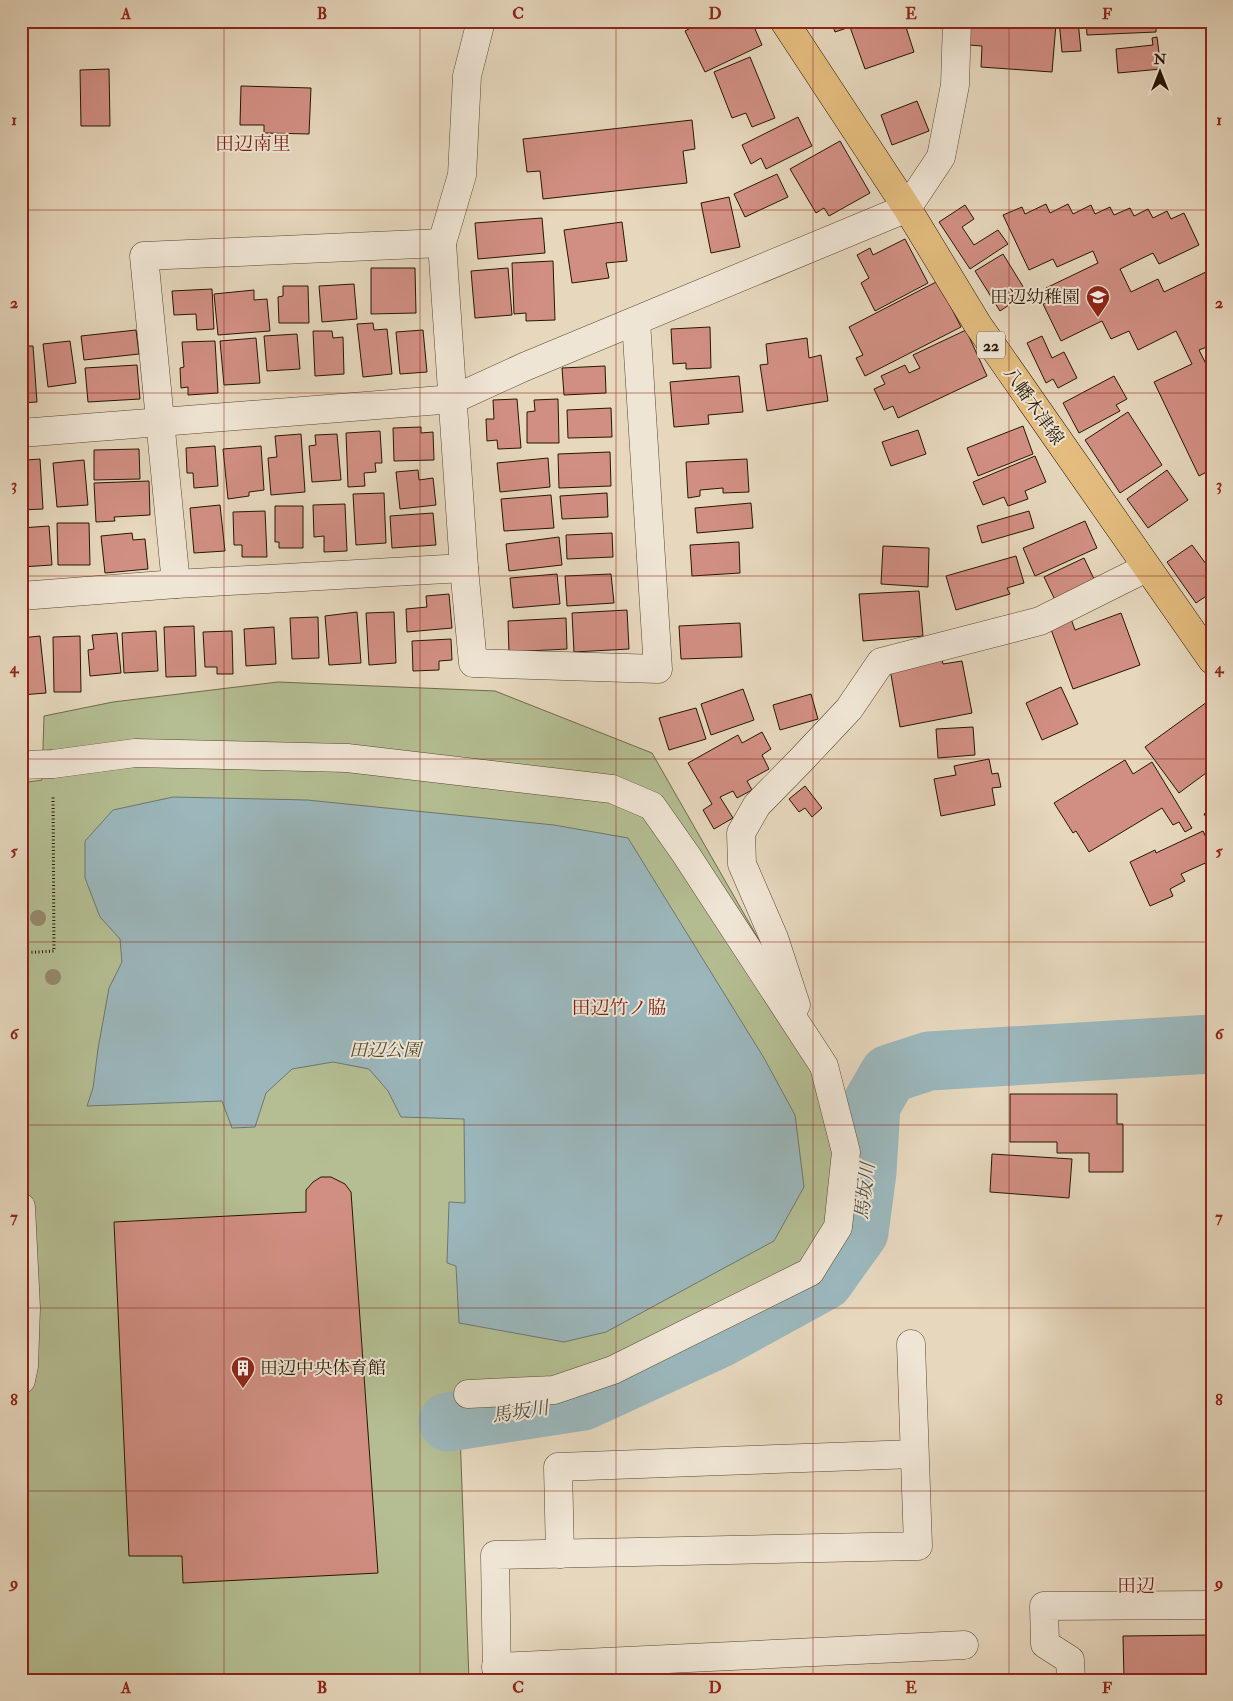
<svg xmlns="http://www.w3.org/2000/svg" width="1233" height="1701" viewBox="0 0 1233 1701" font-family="'IM FELL Double Pica','Noto Serif JP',serif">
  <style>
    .green { fill: #b4be92; stroke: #6e6a4a }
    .water { fill: #9bb7bc; stroke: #6d7771 }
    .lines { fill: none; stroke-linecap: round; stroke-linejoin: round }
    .river { stroke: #9bb7bc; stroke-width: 59 }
    .building { fill: #d18f83; stroke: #271601 }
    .minor-casing { stroke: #574630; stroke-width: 29 }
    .major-casing { stroke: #271601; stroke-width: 29 }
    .path { stroke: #271601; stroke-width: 3; stroke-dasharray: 1 2.5; stroke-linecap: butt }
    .minor { stroke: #efe5d4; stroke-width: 28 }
    .major { stroke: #e3bc7e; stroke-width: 28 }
    .tree { fill: #94886d }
    .grid { fill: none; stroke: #8f2418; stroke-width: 1; stroke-opacity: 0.55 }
    .labels { text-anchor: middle; stroke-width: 4; stroke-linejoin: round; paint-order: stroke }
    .shield { fill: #efe5d4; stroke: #635440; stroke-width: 1 }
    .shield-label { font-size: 16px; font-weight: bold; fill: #271601 }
    .poi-label { font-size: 18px; fill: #271601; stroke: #efe5d4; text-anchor: end }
    .street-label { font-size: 18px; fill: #271601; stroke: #efe5d4 }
    .park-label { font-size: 18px; font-style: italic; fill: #51482c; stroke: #efe5d4 }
    .neighbourhood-label { font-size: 19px; fill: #7a1f14; stroke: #efe5d4 }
    .water-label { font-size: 19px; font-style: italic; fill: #504e42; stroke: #efe5d4 }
    .neatline { fill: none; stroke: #8f2418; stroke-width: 2 }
    .grid-label { font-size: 16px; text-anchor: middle; font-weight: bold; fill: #8f2418 }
  </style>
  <rect width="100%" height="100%" fill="#e6d7bd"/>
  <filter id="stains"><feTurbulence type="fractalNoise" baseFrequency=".004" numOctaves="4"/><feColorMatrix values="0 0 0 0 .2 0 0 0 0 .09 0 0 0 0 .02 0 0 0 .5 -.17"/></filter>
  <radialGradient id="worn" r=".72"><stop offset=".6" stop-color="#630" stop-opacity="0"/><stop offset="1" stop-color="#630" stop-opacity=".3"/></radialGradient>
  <polygon class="green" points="278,682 495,691 652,753 779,975 856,1156 813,1278 556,1397 459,1405 469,1680 21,1680 21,783 42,780 44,716 113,702"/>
  <polygon class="water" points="173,797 307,800 554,825 628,838 764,1058 795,1115 804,1187 774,1241 606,1332 564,1342 459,1323 456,1266 447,1263 449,1202 465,1203 464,1119 401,1117 388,1091 369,1069 333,1062 292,1069 266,1093 255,1127 232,1128 222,1101 87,1106 93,1088 98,1049 109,988 122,962 120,939 100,917 85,878 85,841 113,810"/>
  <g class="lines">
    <polyline class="river" points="448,1422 583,1401 720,1338 824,1281 859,1232 867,1172 871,1105 889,1074 929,1061 1212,1044"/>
  </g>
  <g class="building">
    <polygon points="105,21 146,21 146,25 105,24"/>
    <polygon points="704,21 753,21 752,22 762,45 705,72 685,31"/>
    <polygon points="831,21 904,21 914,52 865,69 850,27 835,32"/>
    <polygon points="971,21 1005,21 1056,24 1052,72 981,67 982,46 969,45"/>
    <polygon points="1059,21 1078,21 1081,51 1062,52"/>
    <polygon points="1086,21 1156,21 1156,32 1087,35"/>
    <polygon points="1157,37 1161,69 1118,73 1116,49 1153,45 1152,38"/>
    <polygon points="750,57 775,118 752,127 746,113 732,118 714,72"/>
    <polygon points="109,69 110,126 81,126 80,70"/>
    <polygon points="241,86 311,88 309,134 264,133 264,125 240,125"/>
    <polygon points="917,101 929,131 892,145 881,115"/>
    <polygon points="798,117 812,146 766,169 761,158 751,164 742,145"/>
    <polygon points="692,120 695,149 683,151 687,183 543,199 540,171 527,172 523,139"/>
    <polygon points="840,141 870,193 829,216 824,208 816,213 790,169"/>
    <polygon points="777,174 788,197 745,217 734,194"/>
    <polygon points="729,197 740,247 711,253 701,203"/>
    <polygon points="1046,204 1050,213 1068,204 1073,214 1091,205 1095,214 1110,207 1114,215 1130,208 1134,216 1148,209 1153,218 1167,211 1171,219 1184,213 1199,245 1159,264 1153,253 1120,269 1131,292 1158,279 1164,292 1206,272 1212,284 1212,345 1199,350 1212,376 1212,469 1199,476 1154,382 1192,364 1176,331 1138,350 1129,331 1111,339 1102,321 1061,341 1043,304 1052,300 1046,288 1098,263 1093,251 1057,267 1053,259 1029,270 1003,215 1022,207 1025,214"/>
    <polygon points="965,205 974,219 962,227 974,245 998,230 1008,244 970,269 939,222"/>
    <polygon points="542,218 545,253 478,259 475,223"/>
    <polygon points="622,222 627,261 606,263 609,278 572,283 564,230"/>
    <polygon points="905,239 928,283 875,311 861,283 869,278 857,255 870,248 873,255"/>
    <polygon points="1003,254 1027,293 1000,311 975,271"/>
    <polygon points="553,261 555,320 526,321 526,313 514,314 512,263"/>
    <polygon points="371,268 415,268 416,313 371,314"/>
    <polygon points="508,268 512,315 475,318 471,271"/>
    <polygon points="938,281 961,327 865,376 856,358 863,355 849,327"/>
    <polygon points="354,284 357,319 322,322 319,286"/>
    <polygon points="283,286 308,286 309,323 279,323 278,297 283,296"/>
    <polygon points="212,289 214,329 197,330 196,314 174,315 172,291"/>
    <polygon points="254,290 254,300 267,299 270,331 218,335 214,294"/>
    <polygon points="373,323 374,330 387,329 392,374 363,377 357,324"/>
    <polygon points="710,327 711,368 686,369 686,363 673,364 671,329"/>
    <polygon points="136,330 139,354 84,360 81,336"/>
    <polygon points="423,330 427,372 400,374 396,332"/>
    <polygon points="966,330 987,376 898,418 893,406 884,410 874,389 885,384 881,376 905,365 909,373 920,368 913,355"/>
    <polygon points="313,331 332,331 333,338 343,337 344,374 315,376"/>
    <polygon points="297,334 300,369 267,371 264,336"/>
    <polygon points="1042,336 1052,358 1064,352 1077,378 1058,388 1053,379 1046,383 1027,343"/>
    <polygon points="256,338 260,383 224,385 220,341"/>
    <polygon points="807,338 809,358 821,355 828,401 767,411 760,365 768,364 766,344"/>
    <polygon points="70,341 76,383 48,387 43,344"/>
    <polygon points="215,341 218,393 188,395 188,387 181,388 180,368 184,367 182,342"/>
    <polygon points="21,346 33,346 37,402 21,403"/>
    <polygon points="137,365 140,399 88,402 85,368"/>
    <polygon points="605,366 606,393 564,395 562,368"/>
    <polygon points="739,376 743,412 708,415 709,424 674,427 670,382"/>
    <polygon points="1114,376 1127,399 1116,405 1120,411 1079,433 1063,403"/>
    <polygon points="517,399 521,448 498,449 497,440 487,441 486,419 494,419 493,400"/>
    <polygon points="558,399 559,443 527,443 527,412 535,411 534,400"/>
    <polygon points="611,408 612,437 568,438 567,410"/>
    <polygon points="1128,412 1162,465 1120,493 1085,440"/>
    <polygon points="1023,426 1033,454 978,476 967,448"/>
    <polygon points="421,427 421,433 433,432 434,460 394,461 393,428"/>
    <polygon points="918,430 926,454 891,466 882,442"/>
    <polygon points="380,431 382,463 375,463 376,472 364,473 365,486 348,487 346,433"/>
    <polygon points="301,434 305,492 271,495 268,458 277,457 275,436"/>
    <polygon points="337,434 341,480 312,482 309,446 316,445 315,435"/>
    <polygon points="215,446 218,486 194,488 193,473 187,473 186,448"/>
    <polygon points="261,446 264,490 249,492 249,496 228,499 223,449"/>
    <polygon points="139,449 140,479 94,480 94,450"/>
    <polygon points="610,452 611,486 559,488 558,454"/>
    <polygon points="1035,456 1046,482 1025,491 1028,499 1008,506 1004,497 983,505 973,482"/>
    <polygon points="548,458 550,487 500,492 497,463"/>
    <polygon points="40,459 43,509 21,510 21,471 27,471 26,460"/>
    <polygon points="747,459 749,492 723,493 723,488 700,490 700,496 688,498 686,462"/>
    <polygon points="84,460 88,505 57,507 53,463"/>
    <polygon points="418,470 419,480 433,478 436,505 400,509 396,472"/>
    <polygon points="1167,470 1188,500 1148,528 1127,499"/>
    <polygon points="149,481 150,515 114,517 115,521 96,522 94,483"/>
    <polygon points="384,493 386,543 356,545 353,494"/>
    <polygon points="607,493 608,517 562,519 560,496"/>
    <polygon points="551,495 554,528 504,531 501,499"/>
    <polygon points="751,503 753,528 697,533 695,508"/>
    <polygon points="345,504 347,551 324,552 324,536 314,537 313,505"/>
    <polygon points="220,505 225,551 194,553 190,508"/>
    <polygon points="275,506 303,506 303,548 279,548 279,542 275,542"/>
    <polygon points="265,511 267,557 242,557 242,545 234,545 233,512"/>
    <polygon points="1029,511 1034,528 982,543 977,526"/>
    <polygon points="433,513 436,545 392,548 390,516"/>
    <polygon points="1085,521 1097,548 1035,576 1023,548"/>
    <polygon points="57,523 89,523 90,565 58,565"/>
    <polygon points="49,526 52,565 21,567 21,528"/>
    <polygon points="132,533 133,540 145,539 148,569 105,573 101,536"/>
    <polygon points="612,533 613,557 567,559 566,535"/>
    <polygon points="559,537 562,565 509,571 506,544"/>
    <polygon points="739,542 740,573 692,576 690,545"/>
    <polygon points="1192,545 1212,572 1212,592 1196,603 1167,562"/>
    <polygon points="883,546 929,548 928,587 881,584"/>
    <polygon points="1016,556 1024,583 1007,588 1010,594 956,610 946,576"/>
    <polygon points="1084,558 1095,581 1055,600 1044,577"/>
    <polygon points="557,574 560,604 513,608 510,578"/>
    <polygon points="611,574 614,603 567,606 565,576"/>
    <polygon points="919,591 923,636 863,641 859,594"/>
    <polygon points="449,594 452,628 407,632 406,609 427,607 426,596"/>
    <polygon points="627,610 629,649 574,652 572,613"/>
    <polygon points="357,612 361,663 329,665 325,616"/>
    <polygon points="394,612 396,663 369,665 366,613"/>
    <polygon points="1121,613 1140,665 1073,689 1049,624 1070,616 1075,630"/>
    <polygon points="318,617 319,658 292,659 290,618"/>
    <polygon points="566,618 567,649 509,652 508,621"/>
    <polygon points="740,623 742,657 681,659 679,626"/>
    <polygon points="194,626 196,676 166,677 164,627"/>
    <polygon points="274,627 276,664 246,666 244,629"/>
    <polygon points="156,631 158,671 124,673 122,633"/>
    <polygon points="232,631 233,674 217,674 217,667 205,667 203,632"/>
    <polygon points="117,633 121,673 90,676 88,650 94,649 92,635"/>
    <polygon points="40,636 46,693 21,695 21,638"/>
    <polygon points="80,636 81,692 54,692 53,637"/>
    <polygon points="451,639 452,660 439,661 439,670 413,671 412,641"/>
    <polygon points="942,659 943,664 962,661 972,713 900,727 890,669"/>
    <polygon points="1061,687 1078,724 1042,740 1026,703"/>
    <polygon points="743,689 754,720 711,735 701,704"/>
    <polygon points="811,694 818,719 780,730 773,705"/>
    <polygon points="1207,702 1212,708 1212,774 1209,776 1206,773 1179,793 1145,747"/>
    <polygon points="696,708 706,739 669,750 659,718"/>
    <polygon points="973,727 975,755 938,758 936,729"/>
    <polygon points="762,732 771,749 762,755 769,769 747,781 752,790 737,798 733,791 720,797 733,818 714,829 703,810 712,804 688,763 738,735 742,743"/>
    <polygon points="989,759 992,774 998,773 1001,787 992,788 995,805 941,816 934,779 956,775 954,766"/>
    <polygon points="1125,760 1133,774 1152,762 1192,828 1185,832 1179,822 1173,825 1162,808 1089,852 1076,831 1073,833 1054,803"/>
    <polygon points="805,786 822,808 812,817 805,808 799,812 789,799"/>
    <polygon points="1212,809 1212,824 1211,825 1204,814"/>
    <polygon points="1203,831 1212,850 1212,860 1181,874 1185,881 1170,889 1173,896 1150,906 1130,862 1155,850 1156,853"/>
    <polygon points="1010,1094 1117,1094 1117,1124 1123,1124 1123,1172 1089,1172 1089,1153 1057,1153 1057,1142 1010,1142"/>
    <polygon points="992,1154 1072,1159 1069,1198 990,1192"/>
    <polygon points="321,1177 331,1177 345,1184 351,1192 378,1573 183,1583 182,1556 129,1556 114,1222 306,1212 306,1190 313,1182"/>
    <polygon points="1212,1635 1212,1680 1124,1680 1123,1636"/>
  </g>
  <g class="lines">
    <g class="minor-casing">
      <g id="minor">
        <polyline points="481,21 467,76 462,175 442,243 464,568 473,663 658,669 636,321"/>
        <polyline points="21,433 454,399 524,367 907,208 941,157 955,85 957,21"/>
        <polyline points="176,584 144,256 442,243"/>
        <polyline points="21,596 176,584 464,568"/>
        <polyline points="21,765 53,764 135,753 347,758 612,789 652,806 687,856 824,1066 846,1152 838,1227 810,1272 613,1370 554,1390 468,1394"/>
        <polyline points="796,1005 774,938 742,864 741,833 757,805 802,759 849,709 881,662 1040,621 1146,568"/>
        <polyline points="21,1207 26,1308 24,1366 21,1380"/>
        <polyline points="560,1554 558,1467 914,1454"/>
        <polyline points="496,1667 964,1645"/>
        <polyline points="497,1680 495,1555 918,1546 911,1344"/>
        <polyline points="1071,1680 1070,1660 1045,1644 1044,1606 1212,1605"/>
      </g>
    </g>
    <g class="major-casing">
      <polyline id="major" points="784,21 907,208 978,325 1212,660"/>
    </g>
    <polyline class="path" points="21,953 54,951 53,795"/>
    <use href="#minor" class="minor"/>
    <use href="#major" class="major"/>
  </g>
  <g class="tree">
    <circle cx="38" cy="918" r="8"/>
    <circle cx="53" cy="977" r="8"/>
  </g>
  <path class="grid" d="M 224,21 L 224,1680M 420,21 L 420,1680M 616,21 L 616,1680M 813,21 L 813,1680M 1009,21 L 1009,1680M 21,210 L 1212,210M 21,393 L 1212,393M 21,576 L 1212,576M 21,759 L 1212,759M 21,942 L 1212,942M 21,1125 L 1212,1125M 21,1308 L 1212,1308M 21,1491 L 1212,1491"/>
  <defs>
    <g id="school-pin" transform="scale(1.25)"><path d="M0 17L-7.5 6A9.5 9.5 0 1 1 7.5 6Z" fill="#8f2418" stroke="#efe5d4"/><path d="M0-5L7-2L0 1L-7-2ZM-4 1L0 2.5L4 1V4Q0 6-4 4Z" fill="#fff"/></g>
    <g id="building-pin" transform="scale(1.25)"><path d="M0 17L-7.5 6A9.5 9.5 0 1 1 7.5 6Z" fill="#8f2418" stroke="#efe5d4"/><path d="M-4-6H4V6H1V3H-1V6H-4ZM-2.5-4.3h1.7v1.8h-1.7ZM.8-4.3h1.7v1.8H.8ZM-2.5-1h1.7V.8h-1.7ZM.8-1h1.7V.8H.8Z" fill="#fff"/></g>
  </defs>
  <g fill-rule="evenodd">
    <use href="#school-pin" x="1098" y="297"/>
    <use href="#building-pin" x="243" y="1368"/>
  </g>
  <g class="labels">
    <rect class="shield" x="977" y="331.5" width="28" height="27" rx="4"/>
    <g class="shield-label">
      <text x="991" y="351">22</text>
    </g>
    <g class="poi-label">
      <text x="1080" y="303">田辺幼稚園</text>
      <text x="260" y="1374" text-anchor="start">田辺中央体育館</text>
    </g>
    <g class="street-label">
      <text transform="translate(1034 406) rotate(55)" y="6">八幡木津線</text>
    </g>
    <g class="park-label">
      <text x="385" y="1056">田辺公園</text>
    </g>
    <g class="neighbourhood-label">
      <text x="253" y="150">田辺南里</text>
      <text x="619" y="1014">田辺竹ノ脇</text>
      <text x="1136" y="1592">田辺</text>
    </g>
    <g class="water-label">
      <text transform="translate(864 1191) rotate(-83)" y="7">馬坂川</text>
      <text transform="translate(520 1411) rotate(-9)" y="7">馬坂川</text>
    </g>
  </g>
  <rect width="1233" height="1701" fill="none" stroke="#e6d7bd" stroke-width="55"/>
  <g transform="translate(1160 72)" stroke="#efe5d4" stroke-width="4" paint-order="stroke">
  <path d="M0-4L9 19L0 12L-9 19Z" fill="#271601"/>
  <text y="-8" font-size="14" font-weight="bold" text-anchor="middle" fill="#271601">N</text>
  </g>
  <rect x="28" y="28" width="1178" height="1646" class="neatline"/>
  <g class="grid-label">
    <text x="126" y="19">A</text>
    <text x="322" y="19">B</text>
    <text x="518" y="19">C</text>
    <text x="715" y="19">D</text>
    <text x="911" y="19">E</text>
    <text x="1107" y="19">F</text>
    <text x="14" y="125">1</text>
    <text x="1219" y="125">1</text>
    <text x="14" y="308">2</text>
    <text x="1219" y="308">2</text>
    <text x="14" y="490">3</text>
    <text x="1219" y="490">3</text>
    <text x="14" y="673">4</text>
    <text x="1219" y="673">4</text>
    <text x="14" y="856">5</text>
    <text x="1219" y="856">5</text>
    <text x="14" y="1039">6</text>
    <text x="1219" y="1039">6</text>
    <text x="14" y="1222">7</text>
    <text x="1219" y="1222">7</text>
    <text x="14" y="1405">8</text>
    <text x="1219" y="1405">8</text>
    <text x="14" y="1588">9</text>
    <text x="1219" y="1588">9</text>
    <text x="126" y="1693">A</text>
    <text x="322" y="1693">B</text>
    <text x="518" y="1693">C</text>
    <text x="715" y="1693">D</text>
    <text x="911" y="1693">E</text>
    <text x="1107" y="1693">F</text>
  </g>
  <rect width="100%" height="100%" filter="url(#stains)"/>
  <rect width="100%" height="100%" fill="url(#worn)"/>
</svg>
